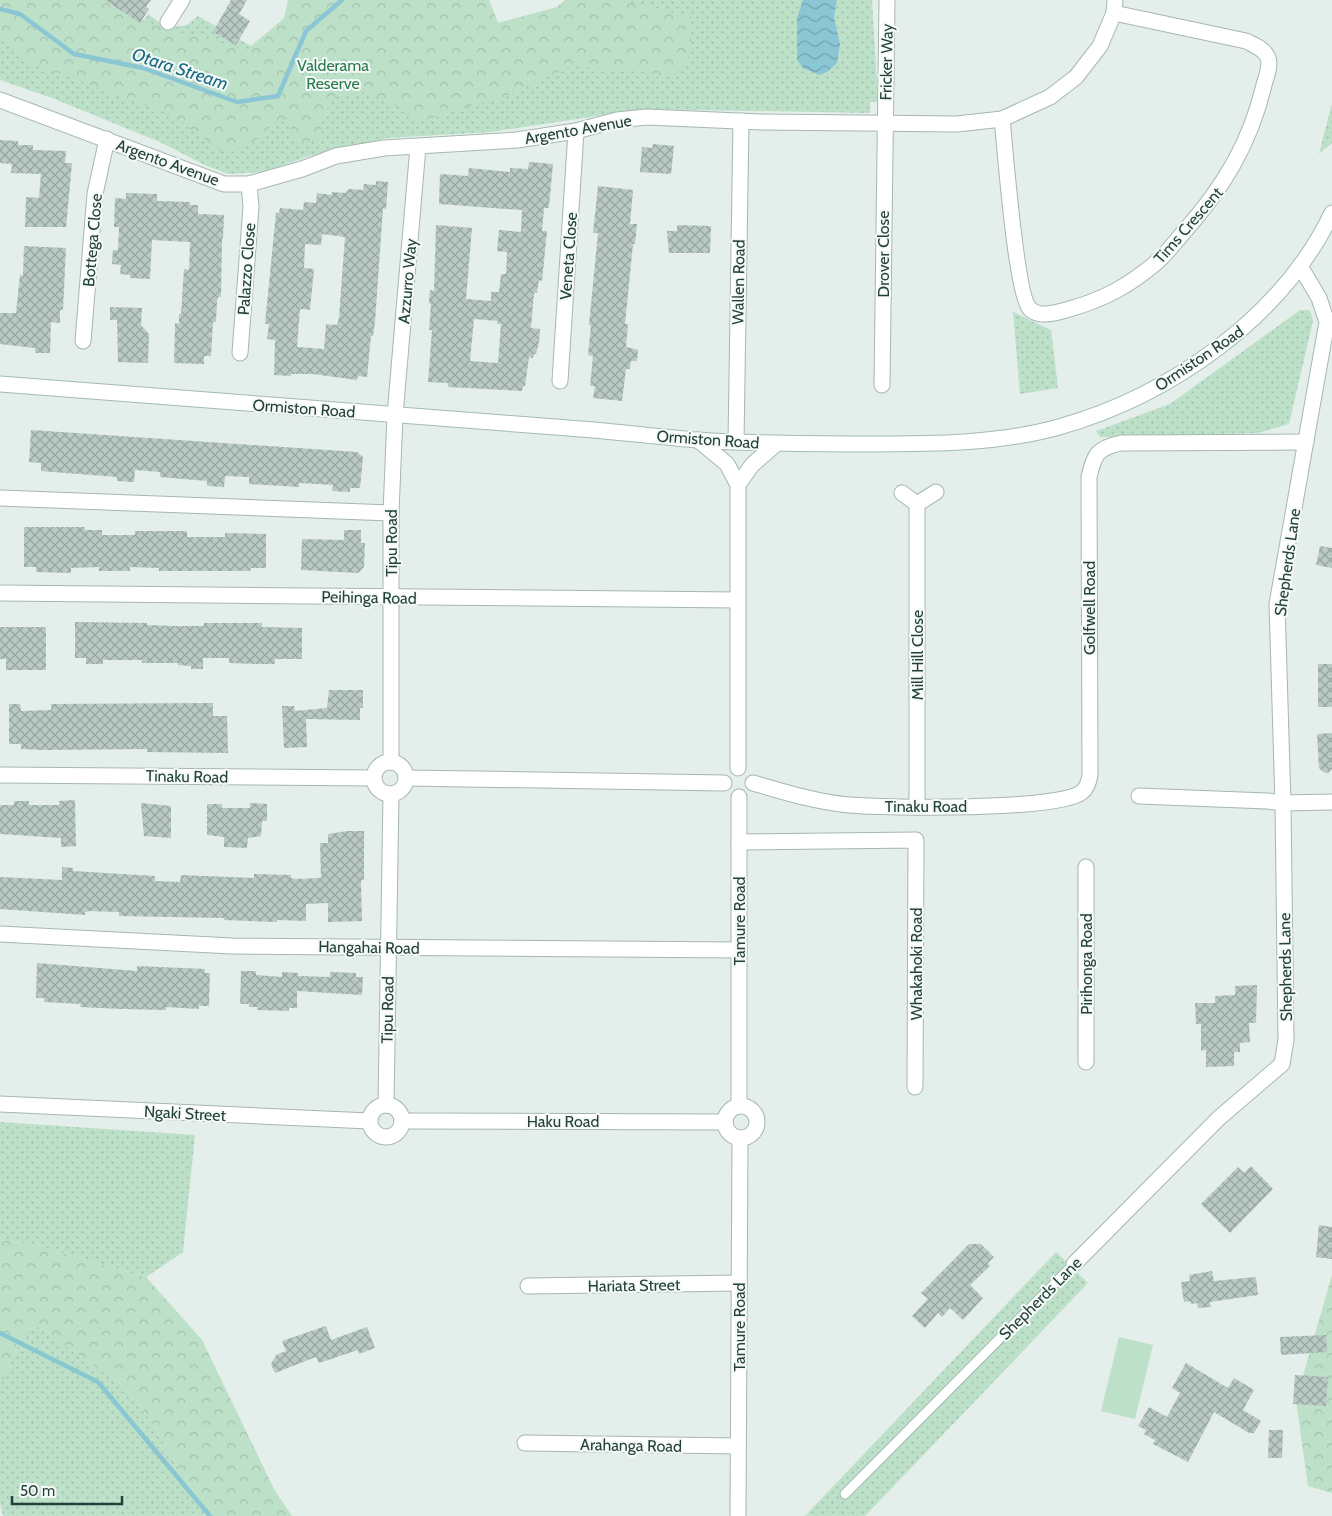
<svg xmlns="http://www.w3.org/2000/svg" width="1332" height="1516" viewBox="0 0 1332 1516" font-family="Cabin,sans-serif">
  <style>
    .grass { fill: url(#grass-dots) }
    .forest { fill: url(#forest-crowns) }
    .pitch { fill: #bde0c8 }
    .water { fill: url(#water-waves) }
    .lines { fill: none; stroke-linecap: round; stroke-linejoin: round }
    .stream { stroke: #8bc6d5; stroke-width: 4.5 }
    .building { fill: url(#building-cross-hatch); fill-rule: evenodd }
    .service-casing { stroke: #a6b7b2; stroke-width: 11 }
    .minor-casing { stroke: #a6b7b2; stroke-width: 17 }
    .tertiary-casing { stroke: #a6b7b2; stroke-width: 17 }
    .secondary-casing { stroke: #a2bbb3; stroke-width: 17 }
    .service { stroke: #fff; stroke-width: 9 }
    .minor { stroke: #fff; stroke-width: 15 }
    .tertiary { stroke: #fff; stroke-width: 15 }
    .secondary { stroke: #fff; stroke-width: 15 }
    .labels { text-anchor: middle; stroke-width: 4; stroke-linejoin: round; paint-order: stroke }
    .street-label { font-size: 16px; fill: #23413a; stroke: #f5faf8 }
    .park-label { font-size: 16px; fill: #2b7a4e; stroke: #f5faf8 }
    .water-label { font-size: 18px; font-style: italic; fill: #196a80; stroke: #f5faf8 }
  </style>
  <defs>
    <pattern id="grass-dots" width="8" height="8" patternUnits="userSpaceOnUse" patternTransform="scale(1.25)"><rect width="8" height="8" fill="#bde0c8"/><path d="M2 2h.1M6 6h.1" fill="none" stroke="#a2c1ad" stroke-width="1.8" stroke-linecap="round"/></pattern>
    <pattern id="forest-crowns" width="20" height="18" patternUnits="userSpaceOnUse" patternTransform="scale(1.25)"><rect width="20" height="18" fill="#bde0c8"/><path d="M2 6a3 3 0 1 1 6 0M12 15a3 3 0 1 1 6 0" fill="none" stroke="#a2c1ad"/></pattern>
    <pattern id="water-waves" width="16" height="10" patternUnits="userSpaceOnUse" patternTransform="scale(1.25)"><rect width="16" height="10" fill="#8bc6d5"/><path d="M0 5q4-4 8 0t8 0" fill="none" stroke="#71a2ae"/></pattern>
    <pattern id="building-cross-hatch" width="8" height="8" patternUnits="userSpaceOnUse" patternTransform="scale(1.25)"><rect width="8" height="8" fill="#b9c9c4"/><path d="M0 0l8 8M0 8l8-8" fill="none" stroke="#96a5a0"/></pattern>
  </defs>
  <rect width="100%" height="100%" fill="#e4eeea"/>
  <g class="grass">
    <polygon points="0,0 113,0 144,20 148,14 167,28 187,25 198,16 251,46 306,0 489,0 498,23 611,0 872,0 878,102 870,102 870,113 642,109 491,132 388,138 309,156 264,172 228,174 205,165 160,142 52,98 0,80"/>
    <polygon points="1332,103 1332,143 1319,154"/>
    <polygon points="1300,310 1310,310 1313,321 1289,424 1258,433 1100,437 1096,431 1170,404"/>
    <polygon points="1013,312 1051,330 1058,388 1020,394"/>
    <polygon points="0,1122 195,1135 183,1252 146,1277 32,1244 0,1240"/>
    <polygon points="1056,1252 1088,1283 865,1516 805,1516"/>
    <polygon points="39,1327 122,1385 146,1413 208,1516 3,1516 0,1503 0,1387 25,1329"/>
  </g>
  <g class="forest">
    <polygon points="0,0 109,0 142,22 251,51 284,18 288,0 489,0 498,23 557,7 565,0 620,0 691,17 691,45 685,69 661,79 648,72 571,66 506,96 422,121 400,107 364,92 335,97 321,118 322,138 295,145 288,118 271,126 252,144 222,152 170,114 21,60 0,36"/>
    <polygon points="0,1240 32,1244 146,1277 202,1340 275,1491 292,1516 208,1516 146,1413 122,1385 39,1327 25,1329 0,1387"/>
    <polygon points="1332,1275 1332,1493 1308,1486 1296,1400"/>
  </g>
  <polygon class="pitch" points="1119,1337 1153,1345 1135,1419 1101,1411"/>
  <polygon class="water" points="803,0 837,0 834,17 840,44 837,63 827,72 819,75 803,68 797,60 797,18"/>
  <g class="lines">
    <g class="stream">
      <polyline points="0,9 20,14 74,54 143,68 237,102 278,96 306,31 342,0"/>
      <polyline points="0,1333 98,1382 210,1516"/>
    </g>
  </g>
  <g class="building">
    <polygon points="105,0 151,0 146,7 149,9 140,23"/>
    <polygon points="231,0 247,0 239,14 250,21 236,45 213,32"/>
    <polygon points="0,140 18,141 18,145 33,145 33,150 66,151 65,163 72,163 66,227 25,227 26,197 39,198 41,174 11,173 12,164 0,163"/>
    <polygon points="653,144 674,146 671,174 640,172 642,147 652,148"/>
    <path d="M 529,162 L 553,164 L 549,206 L 548,208 L 544,208 L 542,231 L 547,231 L 542,281 L 539,280 L 537,293 L 534,293 L 531,328 L 540,329 L 539,342 L 536,354 L 534,354 L 533,358 L 529,357 L 525,386 L 523,386 L 522,391 L 448,387 L 448,383 L 428,382 L 432,330 L 429,330 L 431,304 L 429,303 L 430,290 L 434,291 L 436,225 L 472,228 L 466,299 L 491,301 L 491,292 L 499,292 L 501,274 L 506,274 L 507,252 L 497,251 L 499,230 L 521,232 L 522,210 L 439,204 L 440,174 L 468,176 L 469,168 L 510,172 L 510,168 L 528,169 ZM 474,319 L 498,321 L 497,324 L 501,324 L 498,363 L 470,361 Z"/>
    <path d="M 376,181 L 388,182 L 386,209 L 383,208 L 375,322 L 373,336 L 371,336 L 367,377 L 358,376 L 357,380 L 313,374 L 291,374 L 291,376 L 274,375 L 275,340 L 267,339 L 269,324 L 265,324 L 276,213 L 279,213 L 280,208 L 303,210 L 304,202 L 316,203 L 317,193 L 332,195 L 332,192 L 345,193 L 349,189 L 363,190 L 364,184 L 376,185 ZM 322,234 L 345,237 L 339,318 L 337,325 L 326,324 L 324,349 L 297,347 L 300,309 L 310,310 L 314,269 L 304,268 L 305,244 L 321,245 Z"/>
    <polygon points="598,186 633,190 630,224 637,224 635,244 633,244 625,324 628,324 626,347 638,350 637,361 631,361 630,369 626,369 622,401 593,398 595,386 590,386 593,356 588,355 591,325 589,325 598,233 593,233"/>
    <polygon points="126,193 157,194 157,201 190,202 190,205 198,205 198,214 224,215 223,238 222,238 221,297 218,297 217,301 216,322 213,322 211,356 204,356 204,364 174,363 175,323 179,324 179,314 181,314 184,269 189,270 190,242 152,240 150,279 130,278 130,275 120,274 121,265 112,264 113,250 118,250 119,227 114,227 115,198 126,199"/>
    <polygon points="677,225 711,226 710,253 669,253 667,231 677,231"/>
    <polygon points="24,246 66,248 63,310 60,310 60,323 51,322 50,353 35,353 35,348 0,344 0,313 16,313 20,275 23,276"/>
    <polygon points="110,307 142,308 141,325 149,334 148,363 118,362 117,320 110,320"/>
    <polygon points="31,430 357,452 363,457 361,478 360,488 350,488 350,492 332,491 333,485 299,483 299,487 249,484 249,477 225,476 224,487 207,486 207,481 160,477 160,472 135,470 134,482 117,481 117,477 41,471 41,463 29,462"/>
    <polygon points="24,527 85,527 85,530 102,530 102,535 135,535 135,531 187,531 187,537 225,537 225,533 266,534 266,568 251,568 250,571 159,571 159,568 130,567 130,571 99,571 99,567 71,568 71,573 36,572 36,567 24,567"/>
    <polygon points="344,530 361,530 361,543 365,543 364,567 358,573 301,570 302,539 344,540"/>
    <polygon points="1320,546 1332,548 1332,568 1316,565"/>
    <polygon points="75,622 147,623 147,625 176,626 204,626 204,623 262,623 262,627 302,628 302,659 275,659 275,664 258,664 229,663 229,658 203,658 203,669 191,669 191,666 178,665 178,663 142,663 142,660 103,660 103,664 86,664 86,658 75,658"/>
    <polygon points="0,627 46,627 46,670 6,670 6,659 0,659"/>
    <rect x="1318" y="664" width="14" height="43"/>
    <polygon points="329,690 363,690 363,708 360,708 360,720 306,719 307,747 284,748 282,706 294,706 295,711 327,708"/>
    <polygon points="213,703 213,716 227,716 228,753 147,752 147,749 43,750 21,749 21,744 9,744 9,704 20,704 21,711 51,710 51,704"/>
    <polygon points="1332,733 1332,769 1328,773 1323,772 1319,768 1317,734"/>
    <polygon points="75,800 76,846 61,847 61,838 0,834 0,805 14,805 14,801 29,801 29,805 59,805 59,801"/>
    <polygon points="141,803 171,806 171,838 144,836"/>
    <polygon points="250,803 267,804 267,821 262,821 261,836 248,838 247,848 224,847 224,837 207,835 207,804 222,804 222,808 250,808"/>
    <polygon points="347,831 364,831 364,880 361,880 362,921 328,922 328,903 306,904 306,921 277,920 277,922 224,920 224,918 119,916 119,912 90,911 85,912 85,915 0,909 0,877 62,880 62,867 73,868 73,871 155,876 155,881 180,882 181,875 254,878 254,874 291,875 291,878 296,879 321,878 320,843 328,843 328,834"/>
    <polygon points="37,963 137,971 137,966 205,969 205,973 210,973 209,1006 199,1006 199,1009 166,1007 166,1010 121,1009 80,1007 81,1004 44,1002 44,998 36,998"/>
    <polygon points="241,971 256,971 256,975 282,977 282,972 298,973 298,976 330,977 330,972 356,973 356,977 363,977 362,995 297,991 297,1008 289,1008 289,1011 257,1010 258,1007 249,1007 249,1004 240,1004"/>
    <polygon points="1257,985 1256,1023 1249,1023 1250,1042 1240,1043 1240,1052 1234,1052 1234,1066 1206,1067 1206,1050 1201,1051 1201,1024 1196,1024 1195,1003 1215,1003 1215,996 1235,995 1235,986"/>
    <polygon points="1251,1166 1273,1189 1230,1233 1201,1204 1238,1167 1244,1173"/>
    <polygon points="1319,1225 1332,1227 1332,1259 1316,1257"/>
    <polygon points="969,1244 981,1244 994,1257 988,1263 990,1266 970,1285 983,1298 963,1320 950,1308 942,1317 938,1313 925,1328 912,1316 928,1299 921,1293"/>
    <polygon points="1212,1271 1214,1281 1256,1277 1258,1295 1210,1302 1211,1307 1198,1308 1197,1303 1191,1304 1190,1301 1184,1302 1181,1282 1190,1281 1189,1275"/>
    <polygon points="326,1326 331,1340 367,1327 375,1348 359,1354 358,1350 319,1363 316,1357 275,1373 271,1364 276,1355 286,1351 282,1341"/>
    <polygon points="1326,1335 1327,1352 1281,1355 1280,1337"/>
    <polygon points="1186,1363 1228,1388 1234,1378 1254,1390 1243,1410 1261,1421 1254,1433 1249,1433 1214,1412 1188,1462 1153,1444 1155,1440 1144,1434 1146,1430 1138,1426 1149,1407 1167,1417 1180,1393 1172,1388"/>
    <polygon points="1295,1375 1328,1377 1326,1406 1293,1404"/>
    <polygon points="1269,1430 1283,1430 1282,1458 1268,1458"/>
  </g>
  <g class="lines">
    <g class="service-casing">
      <polyline id="service" points="845,1494 1074,1264"/>
    </g>
    <g class="minor-casing">
      <g id="minor">
        <polyline points="168,22 182,0"/>
        <polyline points="0,100 224,184 249,184 302,169 336,156 384,148 517,140 576,131 617,120 647,117 761,122 957,124 1002,119 1050,97 1076,77 1100,46 1114,13 1115,0"/>
        <path d="M 1002,119 C 1005,147 1016,296 1030,309 C 1040,318 1054,313 1066,310 C 1103,300 1129,286 1158,261 C 1167,253 1175,242 1183,233 C 1223,188 1250,144 1264,85 C 1266,77 1272,64 1267,56 C 1263,48 1254,45 1246,41 L 1114,13"/>
        <polyline points="83,341 95,194 107,139"/>
        <polyline points="240,353 251,207 249,184"/>
        <polyline points="560,381 576,131"/>
        <polyline points="882,385 887,0"/>
        <polyline points="698,440 727,464 738,485 738,768"/>
        <polyline points="736,442 741,121"/>
        <polyline points="738,485 752,465 776,444"/>
        <polyline points="902,493 917,504 936,492"/>
        <polyline points="0,498 391,513"/>
        <polyline points="917,504 917,807"/>
        <polyline points="0,593 738,600"/>
        <circle cx="390" cy="778" r="16"/>
        <polyline points="391,762 391,513 395,415 418,147"/>
        <polyline points="0,775 374,778"/>
        <polyline points="407,778 724,783"/>
        <path d="M 753,783 C 784,792 816,802 849,805 C 884,808 1060,811 1082,792 C 1087,788 1089,781 1090,775 L 1089,477 C 1094,455 1097,448 1121,443 L 1306,442"/>
        <polyline points="739,842 916,840 915,1087"/>
        <polyline points="0,934 232,946 739,950"/>
        <polyline points="1086,1062 1086,867"/>
        <polyline points="0,1104 369,1121"/>
        <circle cx="386" cy="1121" r="16"/>
        <polyline points="386,1105 391,794"/>
        <circle cx="741" cy="1122" r="16"/>
        <polyline points="739,1106 739,797"/>
        <polyline points="402,1121 725,1122"/>
        <polyline points="1074,1264 1219,1118 1282,1064 1286,1040 1283,803 1267,801 1139,796"/>
        <polyline points="528,1286 739,1283"/>
        <polyline points="525,1443 738,1446"/>
        <polyline points="738,1516 740,1138"/>
      </g>
    </g>
    <g class="tertiary-casing">
      <polyline id="tertiary" points="1300,266 1319,298 1327,322 1277,604 1283,803 1332,802"/>
    </g>
    <g class="secondary-casing">
      <path id="secondary" d="M 0,384 C 185,399 370,412 555,427 C 602,430 650,436 697,440 C 754,444 811,444 868,444 C 932,444 998,444 1059,427 C 1169,396 1282,318 1332,213"/>
    </g>
    <use href="#service" class="service"/>
    <use href="#minor" class="minor"/>
    <use href="#tertiary" class="tertiary"/>
    <use href="#secondary" class="secondary"/>
  </g>
  <g class="labels">
    <g class="street-label">
      <text transform="translate(886 62) rotate(-89)" y="6">Fricker Way</text>
      <text transform="translate(578 129) rotate(-10)" y="6">Argento Avenue</text>
      <text transform="translate(168 162) rotate(20)" y="6">Argento Avenue</text>
      <text transform="translate(1188 225) rotate(-49)" y="6">Tims Crescent</text>
      <text transform="translate(92 240) rotate(-85)" y="6">Bottega Close</text>
      <text transform="translate(883 254) rotate(-90)" y="6">Drover Close</text>
      <text transform="translate(568 256) rotate(-86)" y="6">Veneta Close</text>
      <text transform="translate(246 269) rotate(-86)" y="6">Palazzo Close</text>
      <text transform="translate(407 281) rotate(-85)" y="6">Azzurro Way</text>
      <text transform="translate(738 282) rotate(-89)" y="6">Wallen Road</text>
      <text transform="translate(1199 358) rotate(-34)" y="6">Ormiston Road</text>
      <text transform="translate(304 408) rotate(4)" y="6">Ormiston Road</text>
      <text transform="translate(708 439) rotate(4)" y="6">Ormiston Road</text>
      <text transform="translate(391 543) rotate(-90)" y="6">Tipu Road</text>
      <text transform="translate(1287 562) rotate(-82)" y="6">Shepherds Lane</text>
      <text transform="translate(369 597) rotate(1)" y="6">Peihinga Road</text>
      <text transform="translate(1089 608) rotate(-90)" y="6">Golfwell Road</text>
      <text transform="translate(917 655) rotate(-90)" y="6">Mill Hill Close</text>
      <text transform="translate(187 776) rotate(1)" y="6">Tinaku Road</text>
      <text x="926" y="812">Tinaku Road</text>
      <text transform="translate(739 921) rotate(-90)" y="6">Tamure Road</text>
      <text transform="translate(369 947) rotate(1)" y="6">Hangahai Road</text>
      <text transform="translate(916 964) rotate(-90)" y="6">Whakahoki Road</text>
      <text transform="translate(1086 964) rotate(-90)" y="6">Pirihonga Road</text>
      <text transform="translate(1285 967) rotate(-91)" y="6">Shepherds Lane</text>
      <text transform="translate(387 1010) rotate(-89)" y="6">Tipu Road</text>
      <text transform="translate(185 1113) rotate(3)" y="6">Ngaki Street</text>
      <text x="563" y="1127">Haku Road</text>
      <text transform="translate(634 1285) rotate(-1)" y="6">Hariata Street</text>
      <text transform="translate(1040 1298) rotate(-45)" y="6">Shepherds Lane</text>
      <text transform="translate(739 1327) rotate(-90)" y="6">Tamure Road</text>
      <text transform="translate(631 1445) rotate(1)" y="6">Arahanga Road</text>
    </g>
    <g class="park-label">
      <text x="333" y="71">Valderama<tspan x="333" dy="18">Reserve</tspan></text>
    </g>
    <g class="water-label">
      <text transform="translate(180 69) rotate(18)" y="6">Otara Stream</text>
    </g>
  </g>
  <path d="M12 1496v8h110v-8" fill="none" stroke="#23413a" stroke-width="2.5"/>
  <text x="20" y="1496" font-size="15" fill="#23413a" stroke="#f5faf8" stroke-width="4" paint-order="stroke">50 m</text>
</svg>
